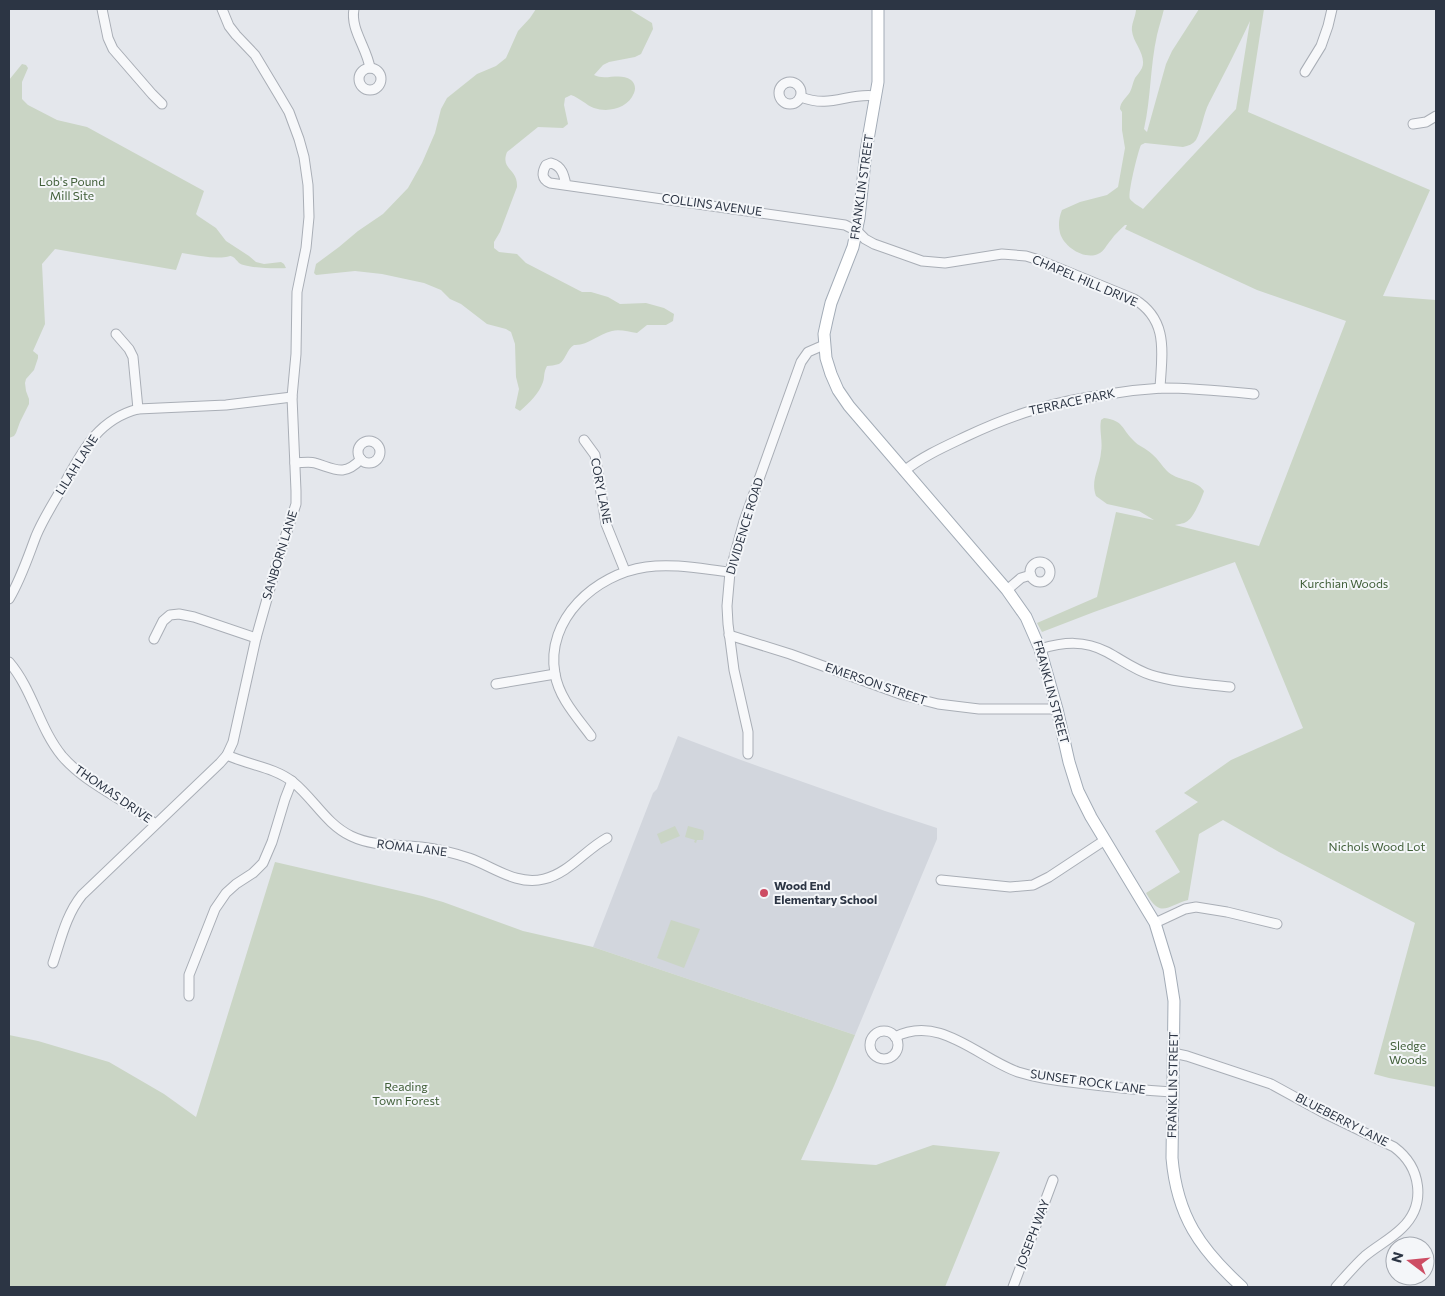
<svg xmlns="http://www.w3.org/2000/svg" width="1445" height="1296" viewBox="0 0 1445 1296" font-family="Commissioner,sans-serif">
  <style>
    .built { fill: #d2d6dd }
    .green { fill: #cad5c5; fill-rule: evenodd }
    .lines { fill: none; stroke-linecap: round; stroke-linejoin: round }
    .minor-casing { stroke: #a9aeb6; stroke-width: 11 }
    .major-casing { stroke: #a3acb7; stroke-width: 13 }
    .minor { stroke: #f7f8fa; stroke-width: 9 }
    .major { stroke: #fff; stroke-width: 11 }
    .poi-dot { fill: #cd4d64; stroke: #f4f6f9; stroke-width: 2 }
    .labels { text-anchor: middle; stroke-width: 4; stroke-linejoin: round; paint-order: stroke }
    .park-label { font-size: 12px; fill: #415f39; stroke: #f4f6f9 }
    .street-label { font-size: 12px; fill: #2c3544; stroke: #f4f6f9 }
    .poi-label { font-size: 12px; font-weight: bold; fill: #2c3544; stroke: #f4f6f9; text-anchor: start }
  </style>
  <rect width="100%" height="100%" fill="#e4e7ec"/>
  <polygon class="built" points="678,736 741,760 885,811 937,828 937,839 855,1035 593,947 653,793 657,789"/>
  <g class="green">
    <path d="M 536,9 L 629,9 L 652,23 L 653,29 L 641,54 L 635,57 L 609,62 L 603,65 L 594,75 C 605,81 620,72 631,80 C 635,83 636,89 634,93 C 628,108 609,113 594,108 C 586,105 580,98 571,95 L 565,98 L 564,105 L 568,124 L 563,128 L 538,127 L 507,152 C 500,170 518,168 517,187 L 500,232 L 494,242 L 494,248 L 499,252 L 517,254 L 526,263 L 582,292 L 591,292 L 608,297 L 620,304 L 646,303 L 664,308 L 674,314 L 673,321 L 666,325 L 647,325 L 637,333 C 629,332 620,329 612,331 C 598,334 588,346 574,345 C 566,350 566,360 559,364 C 555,365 550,366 547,366 C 543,374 545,376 543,382 C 539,394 529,403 520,411 L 515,408 L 519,389 L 516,377 L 515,344 L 511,332 L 506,329 L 487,324 L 461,304 L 450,299 L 441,290 L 424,283 L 382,274 L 355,271 L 316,275 L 314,273 L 316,264 L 339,247 L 358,231 L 383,214 L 408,188 L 422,163 L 435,133 L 441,109 L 447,98 L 477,74 L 496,66 L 506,58 L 518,31 L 530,18 Z"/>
    <path d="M 1136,9 L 1164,9 C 1162,18 1159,26 1157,35 C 1150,66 1151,98 1144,129 L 1147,132 L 1166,64 L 1172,51 L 1199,9 L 1264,9 L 1248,112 L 1430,190 L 1383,296 L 1436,300 L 1436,1087 L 1389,1078 L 1374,1074 L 1415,923 L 1279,852 L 1223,820 L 1199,834 L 1188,900 C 1166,906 1161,919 1146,893 L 1180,872 L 1155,831 L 1198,802 L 1184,793 L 1231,760 L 1303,728 L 1235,562 L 1094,612 L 1042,632 L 1037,623 L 1097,597 L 1116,512 L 1154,520 L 1139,511 L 1107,504 L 1096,496 C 1090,480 1100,468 1101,452 C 1103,441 1099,431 1101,420 L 1104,418 C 1124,421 1121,428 1133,440 C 1138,446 1146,448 1152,454 C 1158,459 1162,466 1167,471 C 1177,481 1196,479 1204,491 C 1202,498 1193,519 1186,522 C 1183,524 1177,524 1175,525 L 1259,546 L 1346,321 L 1257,290 L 1125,229 L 1127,225 L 1125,225 C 1120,230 1115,234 1111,240 C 1106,245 1105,251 1098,254 C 1084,260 1064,247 1060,233 C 1058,225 1059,217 1062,210 L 1080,202 L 1107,195 L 1118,187 L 1125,148 L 1122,130 L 1122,112 L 1120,109 C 1120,102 1126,98 1130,92 C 1132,88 1133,82 1135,78 C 1137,75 1140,72 1142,68 C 1147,55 1133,43 1132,31 C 1131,24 1136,16 1136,9 ZM 1250,21 L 1236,109 L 1143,209 C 1139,206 1133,203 1130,199 C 1127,196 1138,151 1141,145 L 1145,143 L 1183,147 C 1188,146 1193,144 1196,140 C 1202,129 1203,115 1209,103 C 1223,76 1237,49 1250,21 Z"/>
    <path d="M 22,64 L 26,65 L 28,68 L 22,82 L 22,99 L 28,105 L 57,120 L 87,127 L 204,191 L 196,214 L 198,216 L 216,228 L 226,241 L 249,256 L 256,262 L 264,264 L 281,262 L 284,264 L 286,268 C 276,269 246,268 239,263 C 237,261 235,258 233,257 C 229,255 229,257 226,257 C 211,259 196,255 182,253 L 176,270 L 55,249 L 42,264 L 45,324 L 33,351 L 38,355 L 38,358 L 34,370 L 26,379 L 25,383 L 26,391 L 29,399 L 29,404 L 20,422 L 16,433 L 14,436 L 9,438 L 9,80 Z"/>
    <polygon points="675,826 680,836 661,844 657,834"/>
    <polygon points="688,826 703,830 704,832 703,840 697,840 696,843 694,842 695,840 685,837"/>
    <polygon points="275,862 422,896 443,902 523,931 593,947 855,1035 834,1086 801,1160 876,1165 933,1145 1000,1152 945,1287 9,1287 9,1035 38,1041 109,1062 164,1094 196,1117"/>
    <polygon points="671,920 700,929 684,968 657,958"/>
  </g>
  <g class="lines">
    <g class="minor-casing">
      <g id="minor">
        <polyline points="102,9 108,38 113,49 152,94 162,104"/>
        <path d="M 354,9 C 350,29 367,48 370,68"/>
        <circle cx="370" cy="79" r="11"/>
        <polyline points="1305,72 1321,46 1328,26 1332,9"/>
        <circle cx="790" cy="93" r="11"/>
        <path d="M 801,97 C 831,109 848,92 876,96"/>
        <polyline points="1413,124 1426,122 1436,116"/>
        <path d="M 566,185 C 564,175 562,166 551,163 L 546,165 C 542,172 541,179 550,183 L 845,225 L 857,231 L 865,239 L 874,244 L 922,261 L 945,263 L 1002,254 L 1026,256 L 1039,260 L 1134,299 C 1169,320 1162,353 1160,388"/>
        <polyline points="116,334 129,349 133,357 138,409"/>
        <polyline points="584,440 595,455 606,524 625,571"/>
        <circle cx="369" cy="452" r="11"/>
        <path d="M 295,463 C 301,463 309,461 315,463 C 335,469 344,477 361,459"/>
        <path d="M 904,471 C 923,456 946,446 967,436 C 1016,413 1056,401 1109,394 C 1127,391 1145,389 1162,388 C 1193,388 1223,391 1254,394"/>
        <circle cx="1040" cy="572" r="10"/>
        <polyline points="1007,590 1021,578 1031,575"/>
        <path d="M 9,599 C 21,579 28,557 36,536 C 43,519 53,504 62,488 C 81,454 96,420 138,409 L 226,405 L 292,397"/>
        <polyline points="729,635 790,654 903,695 938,704 979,709 1057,709"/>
        <polyline points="154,639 163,621 170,615 179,614 194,617 256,638"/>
        <path d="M 1040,649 C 1064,642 1084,640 1107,652 C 1122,660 1135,670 1151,675 C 1177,683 1204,684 1230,687"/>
        <path d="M 9,662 C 33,690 39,728 62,756 C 88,786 126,799 155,824"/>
        <polyline points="496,684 555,674"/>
        <path d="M 591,736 C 577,717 559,698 555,674 C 545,619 596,574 646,567 C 674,563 702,569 730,572"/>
        <polyline points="748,754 748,732 734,670 728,624 727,606 730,572 744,521 801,362 808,352 824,345"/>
        <path d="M 227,755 C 248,765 274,767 293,782 C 314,799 326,824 351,836 C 374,847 397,844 421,847 C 437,849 454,853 469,858 C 494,867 517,886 544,879 C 569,873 585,850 607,838"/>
        <polyline points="941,880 1010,887 1033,885 1049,877 1105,840"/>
        <polyline points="1155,923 1185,909 1196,907 1227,912 1277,924"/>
        <path d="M 53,963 C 61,939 66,915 82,895 L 220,763 L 227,755 L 233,742 L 256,638 L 280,553 L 296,504 L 296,491 L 292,397 L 296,354 L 297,292 L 306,248 L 309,217 L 308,185 L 304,157 L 299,139 L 289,112 L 279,95 L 255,55 L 236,35 L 229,26 L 222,9"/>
        <polyline points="189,996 189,975 215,909 226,893 236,884 253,873 263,863 272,842 285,799 292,781"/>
        <circle cx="884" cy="1045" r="14"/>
        <path d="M 895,1037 C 940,1014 978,1058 1018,1072 C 1037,1078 1057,1081 1078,1083 C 1109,1087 1141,1090 1172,1092"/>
        <path d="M 1173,1053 L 1187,1056 L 1271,1084 L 1324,1113 L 1394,1147 C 1421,1167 1427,1204 1402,1228 C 1391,1239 1377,1246 1365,1256 C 1354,1266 1345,1277 1336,1287"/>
        <polyline points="1013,1287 1053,1180"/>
      </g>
    </g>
    <g class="major-casing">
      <path id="major" d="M 878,9 L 878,82 L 866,151 L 859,218 L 853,247 L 831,303 L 827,320 L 824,334 L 826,358 L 831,374 L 838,390 L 849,406 L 1007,590 L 1026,617 L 1040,649 L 1057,709 L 1069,762 L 1078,791 L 1091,817 L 1155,923 L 1169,969 L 1174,1001 L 1172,1158 C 1177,1216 1200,1249 1242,1287"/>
    </g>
    <use href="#minor" class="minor"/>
    <use href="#major" class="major"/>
  </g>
  <circle class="poi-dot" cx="764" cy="893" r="5"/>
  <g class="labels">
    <g class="park-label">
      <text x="72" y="186">Lob's Pound<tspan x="72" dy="14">Mill Site</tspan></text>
      <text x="1344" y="588">Kurchian Woods</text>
      <text x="1377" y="851">Nichols Wood Lot</text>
      <text x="1408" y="1050">Sledge<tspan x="1408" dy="14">Woods</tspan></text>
      <text x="406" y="1091">Reading<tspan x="406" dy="14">Town Forest</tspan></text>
    </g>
    <g class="street-label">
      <text transform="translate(862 187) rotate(-82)" y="4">FRANKLIN STREET</text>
      <text transform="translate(712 205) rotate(8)" y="4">COLLINS AVENUE</text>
      <text transform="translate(1085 281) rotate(23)" y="4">CHAPEL HILL DRIVE</text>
      <text transform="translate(1072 402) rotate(-12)" y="4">TERRACE PARK</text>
      <text transform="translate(77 465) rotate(-58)" y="4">LILAH LANE</text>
      <text transform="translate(601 491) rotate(79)" y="4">CORY LANE</text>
      <text transform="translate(745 526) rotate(-73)" y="4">DIVIDENCE ROAD</text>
      <text transform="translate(280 555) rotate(-73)" y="4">SANBORN LANE</text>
      <text transform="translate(876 684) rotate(19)" y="4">EMERSON STREET</text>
      <text transform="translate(1051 692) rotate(75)" y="4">FRANKLIN STREET</text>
      <text transform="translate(113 794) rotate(35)" y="4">THOMAS DRIVE</text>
      <text transform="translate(412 848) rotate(7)" y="4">ROMA LANE</text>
      <text transform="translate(1088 1082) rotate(8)" y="4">SUNSET ROCK LANE</text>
      <text transform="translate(1173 1085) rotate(-89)" y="4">FRANKLIN STREET</text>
      <text transform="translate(1342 1120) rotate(27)" y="4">BLUEBERRY LANE</text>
      <text transform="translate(1033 1234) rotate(-69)" y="4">JOSEPH WAY</text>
    </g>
    <g class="poi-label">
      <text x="774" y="890">Wood End<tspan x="774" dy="14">Elementary School</tspan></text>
    </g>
  </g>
  <rect width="1445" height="1296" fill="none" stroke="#2c3544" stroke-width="20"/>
  <g transform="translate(1410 1261) rotate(286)"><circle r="24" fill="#f4f6f9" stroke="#a4a9b1"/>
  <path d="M0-4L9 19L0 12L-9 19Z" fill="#cd4d64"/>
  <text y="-8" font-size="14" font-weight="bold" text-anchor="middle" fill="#2c3544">N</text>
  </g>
</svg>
